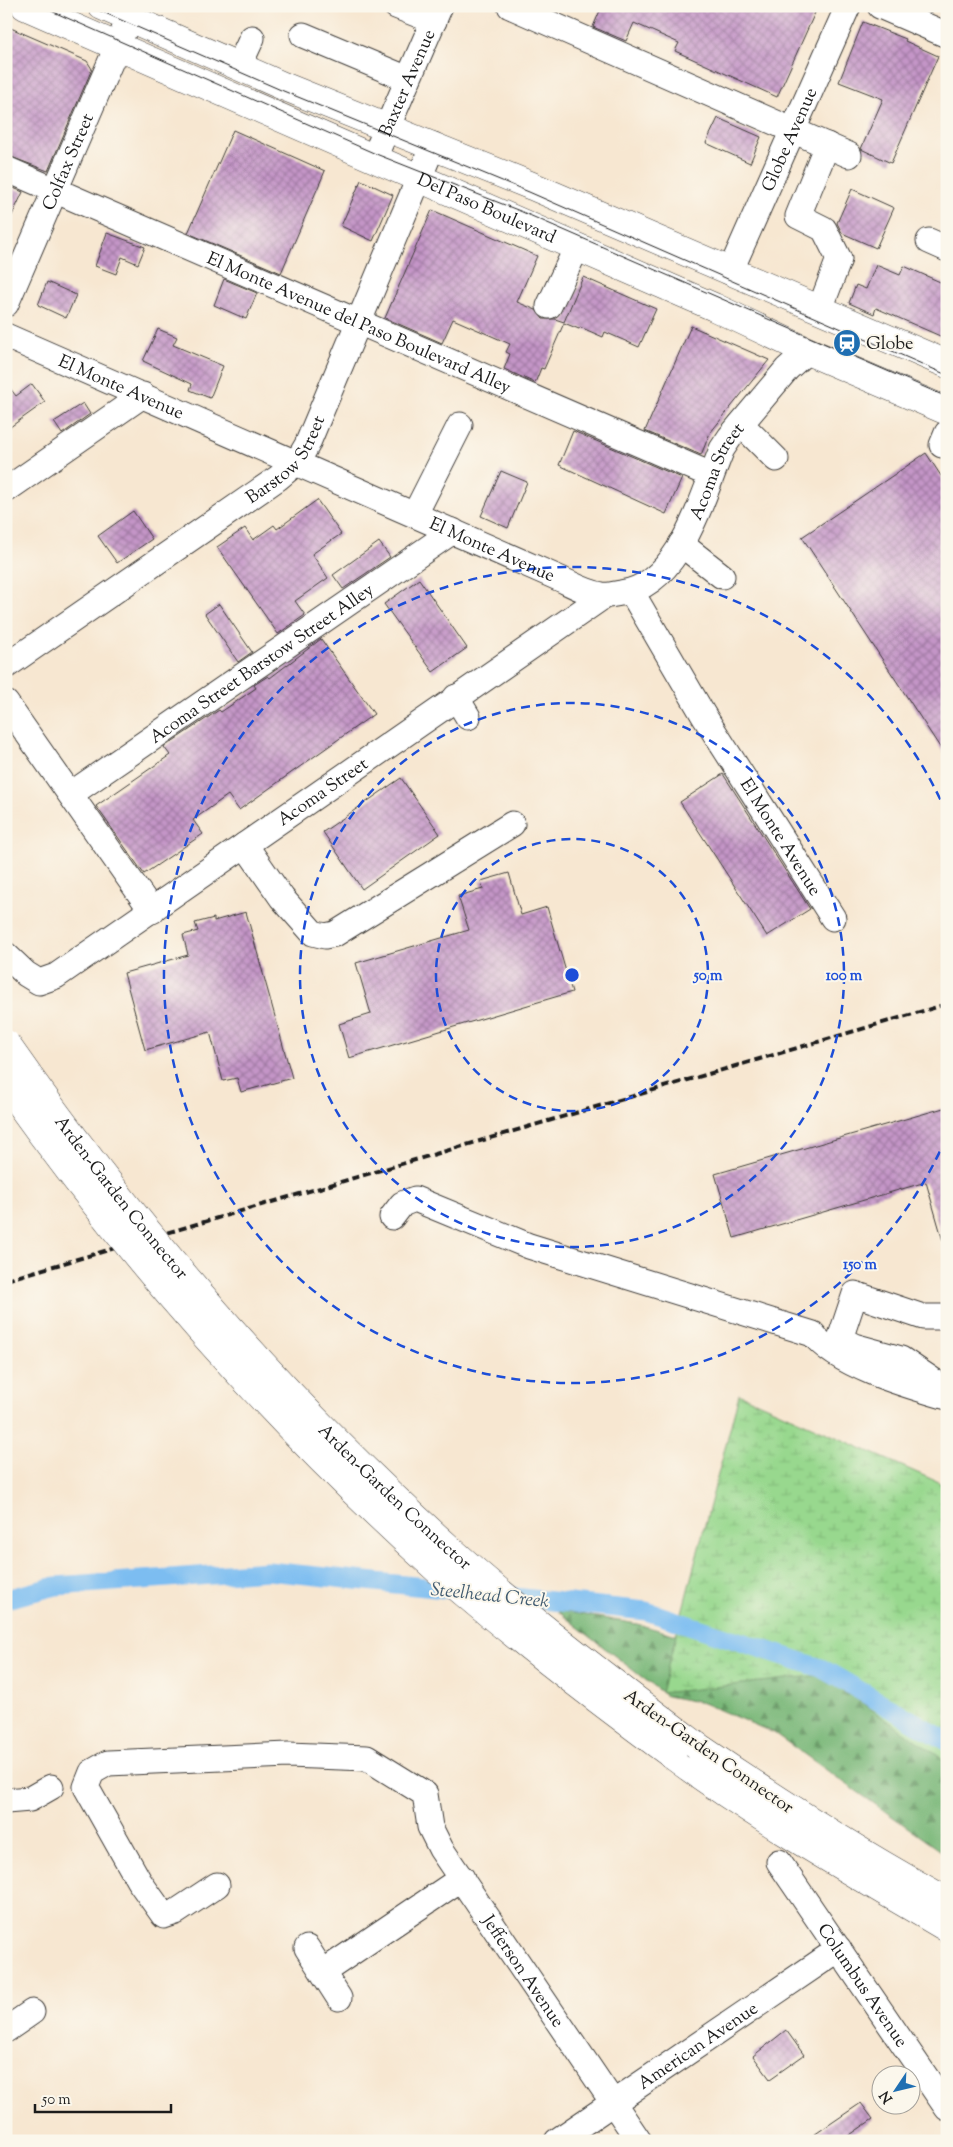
<svg xmlns="http://www.w3.org/2000/svg" width="953" height="2147" viewBox="0 0 953 2147" font-family="'Sorts Mill Goudy',serif">
  <style>
    .forest { fill: url(#forest-firs); stroke: #4b6a4a }
    .wetland { fill: url(#wetland-marsh); stroke: #5a7a55 }
    .lines { fill: none; stroke-linecap: round; stroke-linejoin: round }
    .canal { stroke: #7cbdf1; stroke-width: 19 }
    .building { fill: url(#building-cross-hatch) }
    .minor-casing { stroke: #3d3a37; stroke-width: 27 }
    .major-casing { stroke: #3d3a37; stroke-width: 29 }
    .minor { stroke: #fff; stroke-width: 25 }
    .major { stroke: #fff; stroke-width: 28 }
    .tram { stroke: #1c1c1c; stroke-width: 1 }
    .rail { stroke: #1c1c1c; stroke-width: 4; stroke-dasharray: 8 4; stroke-linecap: butt }
    .major-bridge-casing { stroke: #3d3a37; stroke-width: 29; stroke-linecap: butt }
    .major-bridge { stroke: #fff; stroke-width: 28 }
    .ring { fill: none; stroke: #1d4ed8; stroke-width: 2.5; stroke-dasharray: 9 6 }
    .labels { text-anchor: middle; stroke-width: 4; stroke-linejoin: round; paint-order: stroke }
    .street-label { font-size: 18px; fill: #1c1c1c; stroke: #fbf7ec }
    .poi-label { font-size: 18px; fill: #1c1c1c; stroke: #fbf7ec; text-anchor: start }
    .water-label { font-size: 19px; font-style: italic; fill: #425c71; stroke: #fbf7ec }
    .centre { fill: #1d4ed8; stroke: #fbf7ec; stroke-width: 2.5 }
    .ring-label { font-size: 15px; text-anchor: middle; font-weight: bold; fill: #1d4ed8; stroke: #fbf7ec; stroke-width: 4; stroke-linejoin: round; paint-order: stroke }
  </style>
  <defs>
    <pattern id="forest-firs" width="22" height="20" patternUnits="userSpaceOnUse" patternTransform="scale(1.25)"><rect width="22" height="20" fill="#7ab879"/><path d="M5 1l3.5 6h-7zM16 11l3.5 6h-7z" fill="#639562"/></pattern>
    <pattern id="wetland-marsh" width="20" height="14" patternUnits="userSpaceOnUse" patternTransform="scale(1.25)"><rect width="20" height="14" fill="#98d88e"/><path d="M1 5h8M5 5V1M11 12h8M15 12V8" fill="none" stroke="#82b97a"/></pattern>
    <pattern id="building-cross-hatch" width="8" height="8" patternUnits="userSpaceOnUse" patternTransform="scale(1.25)"><rect width="8" height="8" fill="#c495c7"/><path d="M0 0l8 8M0 8l8-8" fill="none" stroke="#9e79a1"/></pattern>
  </defs>
  <rect width="100%" height="100%" fill="#fbf7ec"/>
  <filter id="ink" filterUnits="userSpaceOnUse"><feTurbulence type="fractalNoise" baseFrequency=".02" numOctaves="2"/><feDisplacementMap in="SourceGraphic" scale="10" xChannelSelector="R" yChannelSelector="G"/><feConvolveMatrix kernelMatrix="1 2 1 2 8 2 1 2 1" color-interpolation-filters="sRGB"/></filter>
  <filter id="wash" filterUnits="userSpaceOnUse"><feTurbulence type="fractalNoise" baseFrequency=".0096" numOctaves="4" result="noise"/><feDisplacementMap in="SourceGraphic" scale="20" xChannelSelector="R" yChannelSelector="G"/><feGaussianBlur stdDeviation="1.12" result="paint"/><feColorMatrix in="noise" values="0 0 0 0 0 0 0 0 0 0 0 0 0 0 0 0 0 1.4 0 .05"/><feComposite in="paint" operator="in"/></filter>
  <g filter="url(#wash)">
    <rect width="100%" height="100%" fill="#f7e7d1"/>
    <polygon class="forest" points="556,1610 637,1624 822,1675 947,1761 947,1855 774,1733 703,1703 666,1696"/>
    <polygon class="wetland" points="739,1394 947,1486 947,1762 822,1675 661,1693"/>
    <g class="lines">
      <g class="canal">
        <polyline points="504,1596 646,1611 821,1668 947,1741"/>
        <polyline points="6,1599 56,1586 268,1571 464,1591"/>
      </g>
    </g>
    <g id="blocks">
      <g class="building">
        <polygon points="602,6 818,6 777,97 675,51 679,43 634,23 626,41 593,27"/>
        <polygon points="863,22 906,39 905,41 938,56 891,163 861,149 883,99 839,82"/>
        <polygon points="6,26 87,61 92,69 48,171 6,155"/>
        <polygon points="718,118 761,137 750,163 706,143"/>
        <polygon points="233,130 325,171 281,273 188,233"/>
        <polygon points="361,180 393,195 373,241 341,226"/>
        <polygon points="6,185 23,192 6,228"/>
        <polygon points="852,189 894,208 876,248 842,233 837,223"/>
        <polygon points="432,210 537,256 517,302 536,310 543,319 555,319 564,322 583,277 656,309 639,347 605,332 603,337 580,327 579,329 564,323 544,369 541,368 535,383 504,369 510,354 506,352 510,344 453,319 442,343 385,318"/>
        <polygon points="107,233 145,247 138,264 122,257 116,274 95,266"/>
        <polygon points="876,265 900,275 904,266 947,285 947,339 876,308 874,314 849,303 856,285 866,289"/>
        <polygon points="224,279 257,293 246,319 214,305"/>
        <polygon points="47,282 76,295 66,318 38,305"/>
        <polygon points="691,326 769,360 710,433 701,455 645,431"/>
        <polygon points="158,329 177,337 173,345 223,366 210,398 190,390 192,384 143,361"/>
        <polygon points="6,383 16,396 32,384 45,402 6,430"/>
        <polygon points="83,403 90,414 62,434 54,422"/>
        <polygon points="573,431 682,478 666,514 559,465"/>
        <polygon points="926,453 947,485 947,758 802,537"/>
        <polygon points="501,471 527,482 508,528 481,516"/>
        <polygon points="317,500 341,534 312,554 328,578 295,601 305,615 278,634 217,547 245,528 253,540 274,525 277,529"/>
        <polygon points="133,511 152,539 117,563 98,536"/>
        <polygon points="379,542 390,557 343,589 333,575"/>
        <polygon points="419,579 467,648 433,672 384,604"/>
        <polygon points="219,604 252,652 238,662 205,614"/>
        <polygon points="321,639 374,714 239,810 228,795 193,820 203,834 144,874 96,806 170,755 164,747 219,710 221,712 256,688 254,685 268,676 270,678"/>
        <polygon points="723,774 810,909 767,936 680,802"/>
        <polygon points="401,778 440,834 362,889 323,832"/>
        <polygon points="509,873 521,915 547,907 572,992 349,1058 339,1024 371,1014 356,963 469,930 458,896 483,889 481,881"/>
        <polygon points="246,912 292,1078 241,1092 237,1078 223,1081 210,1032 145,1050 124,973 188,955 183,935 198,931 195,923 214,918 214,921"/>
        <polygon points="947,1107 947,1240 943,1241 926,1182 734,1238 715,1174"/>
        <polygon points="786,2030 804,2055 770,2079 753,2056"/>
        <polygon points="861,2103 873,2119 841,2141 805,2141"/>
      </g>
    </g>
  </g>
  <g filter="url(#ink)">
    <use href="#blocks" fill-opacity="0" stroke="#3d3a37" stroke-width="1"/>
    <g class="lines">
      <g class="minor-casing">
        <g id="minor">
          <polyline points="396,6 434,21"/>
          <polyline points="510,6 849,155"/>
          <polyline points="880,6 947,35"/>
          <polyline points="303,35 408,79"/>
          <polyline points="239,66 252,38"/>
          <path id="s1" d="M 374,158 L 440,6"/>
          <path id="s2" d="M 6,169 L 711,475"/>
          <polyline points="929,241 947,249"/>
          <path id="s3" d="M 730,272 L 848,6"/>
          <path id="s4" d="M 6,304 L 129,19"/>
          <polyline points="549,306 577,247"/>
          <polyline points="820,309 839,259 824,229 798,216 827,145"/>
          <path id="s5" d="M 6,336 L 556,577 C 570,583 586,593 602,595 C 608,596 615,594 621,593 C 680,585 702,497 722,449 L 730,437 L 787,369 L 807,351"/>
          <polyline points="741,424 776,459"/>
          <polyline points="942,445 947,433"/>
          <polyline points="6,490 143,395"/>
          <polyline points="415,514 460,425"/>
          <polyline points="681,544 722,576"/>
          <path id="s6" d="M 631,591 L 704,716 L 833,918"/>
          <path id="s7" d="M 6,666 L 278,478 L 297,462 L 307,445 L 433,145"/>
          <polyline points="456,697 468,717"/>
          <polyline points="6,703 152,911"/>
          <path id="s8" d="M 71,794 L 453,531"/>
          <polyline points="245,845 282,898 313,933 325,936 335,934 512,824"/>
          <path id="s9" d="M 6,955 L 26,974 L 39,982 L 56,976 L 604,596"/>
          <path d="M 392,1217 L 402,1204 L 415,1199 L 529,1246 L 813,1334 C 837,1366 909,1386 947,1397"/>
          <polyline points="944,1388 901,1359 854,1346 840,1339 855,1294 923,1317 947,1317"/>
          <polyline points="6,1801 30,1799 51,1787"/>
          <path id="s10" d="M 779,1862 L 947,2108"/>
          <path id="s11" d="M 217,1885 L 176,1912 L 164,1916 L 139,1881 L 86,1787 L 92,1772 L 108,1763 L 288,1755 L 367,1758 L 425,1794 L 430,1827 L 441,1849 L 639,2141"/>
          <polyline points="307,1948 339,1998"/>
          <polyline points="323,1972 462,1878"/>
          <polyline points="6,2030 32,2012"/>
          <path id="s12" d="M 557,2141 L 839,1949"/>
        </g>
      </g>
      <g class="major-casing">
        <g id="major">
          <path id="s13" d="M 25,6 L 714,307 L 807,351 L 947,411"/>
          <polyline points="102,6 283,86 532,186 947,364"/>
          <path d="M 697,1746 C 778,1801 860,1854 947,1901"/>
          <path d="M 672,1755 C 759,1820 854,1873 947,1928"/>
        </g>
      </g>
      <use href="#minor" class="minor"/>
      <use href="#major" class="major"/>
      <g class="tram">
        <polyline points="40,6 376,154 520,211 947,397"/>
        <polyline points="89,6 281,90 529,192 947,375"/>
      </g>
      <polyline class="rail" points="6,1280 947,1004"/>
      <g class="major-bridge-casing">
        <g id="major-bridge">
          <path id="s14" d="M 6,1044 C 136,1230 283,1400 452,1551 C 530,1620 613,1683 697,1746"/>
          <path d="M 6,1085 C 133,1263 277,1426 440,1572 C 514,1637 593,1697 672,1755"/>
        </g>
      </g>
      <use href="#major-bridge" class="major-bridge"/>
    </g>
  </g>
  <g class="ring">
    <circle cx="572" cy="975" r="136"/>
    <circle cx="572" cy="975" r="272"/>
    <path d="M946 1138A408 408 0 1 1 946 812"/>
  </g>
  <defs>
    <g id="station-disc" transform="scale(1.4375)"><circle r="9.5" fill="#1f6fb2" stroke="#fbf7ec"/><path d="M-3-6H3Q5-6 5-4V2Q5 4 3 4L4.5 6H3L1.5 4h-3L-3 6H-4.5L-3 4Q-5 4-5 2V-4Q-5-6-3-6ZM-3.5-4v3h7v-3ZM-3.5 1v1.5H-2V1ZM2 1v1.5H3.5V1Z" fill="#fff"/></g>
  </defs>
  <g fill-rule="evenodd">
    <use href="#station-disc" x="847" y="343"/>
  </g>
  <g class="labels">
    <g class="street-label">
      <text dy="6" stroke="none"><textPath href="#s1" startOffset="82">Baxter Avenue</textPath></text>
      <text dy="6" stroke="none"><textPath href="#s3" startOffset="145">Globe Avenue</textPath></text>
      <text dy="6" stroke="none"><textPath href="#s4" startOffset="155">Colfax Street</textPath></text>
      <text dy="6" stroke="none"><textPath href="#s13" startOffset="504">Del Paso Boulevard</textPath></text>
      <text dy="6" stroke="none"><textPath href="#s2" startOffset="385">El Monte Avenue del Paso Boulevard Alley</textPath></text>
      <text dy="6" stroke="none"><textPath href="#s5" startOffset="126">El Monte Avenue</textPath></text>
      <text dy="6" stroke="none"><textPath href="#s7" startOffset="350">Barstow Street</textPath></text>
      <text dy="6" stroke="none"><textPath href="#s5" startOffset="831">Acoma Street</textPath></text>
      <text dy="6" stroke="none"><textPath href="#s5" startOffset="531">El Monte Avenue</textPath></text>
      <text dy="6" stroke="none"><textPath href="#s8" startOffset="231">Acoma Street Barstow Street Alley</textPath></text>
      <text dy="6" stroke="none"><textPath href="#s9" startOffset="385">Acoma Street</textPath></text>
      <text dy="6" stroke="none"><textPath href="#s6" startOffset="288">El Monte Avenue</textPath></text>
      <text dy="6" stroke="none"><textPath href="#s14" startOffset="192">Arden-Garden Connector</textPath></text>
      <text dy="6" stroke="none"><textPath href="#s14" startOffset="598">Arden-Garden Connector</textPath></text>
      <text transform="translate(709 1751) rotate(35)" y="6">Arden-Garden Connector</text>
      <text dy="6" stroke="none"><textPath href="#s11" startOffset="780">Jefferson Avenue</textPath></text>
      <text dy="6" stroke="none"><textPath href="#s10" startOffset="149">Columbus Avenue</textPath></text>
      <text dy="6" stroke="none"><textPath href="#s12" startOffset="170">American Avenue</textPath></text>
    </g>
    <g class="poi-label">
      <text x="866" y="349">Globe</text>
    </g>
    <g class="water-label">
      <text transform="translate(490 1594) rotate(6)" y="7">Steelhead Creek</text>
    </g>
  </g>
  <circle cx="572" cy="975" r="8" class="centre"/>
  <g class="ring-label">
    <text x="708" y="980">50 m</text>
    <text x="844" y="980">100 m</text>
    <text x="860" y="1269">150 m</text>
  </g>
  <rect width="953" height="2147" fill="none" stroke="#fbf7ec" stroke-width="25"/>
  <g transform="translate(896 2090) rotate(235)"><circle r="24" fill="#fbf7ec" stroke="#a29f99"/>
  <path d="M0-4L9 19L0 12L-9 19Z" fill="#1f6fb2"/>
  <text y="-8" font-size="14" font-weight="bold" text-anchor="middle" fill="#1c1c1c">N</text>
  </g>
  <path d="M35 2104v8h136v-8" fill="none" stroke="#1c1c1c" stroke-width="2.5"/>
  <text x="42" y="2104" font-size="15" fill="#1c1c1c" stroke="#fbf7ec" stroke-width="4" paint-order="stroke">50 m</text>
</svg>
